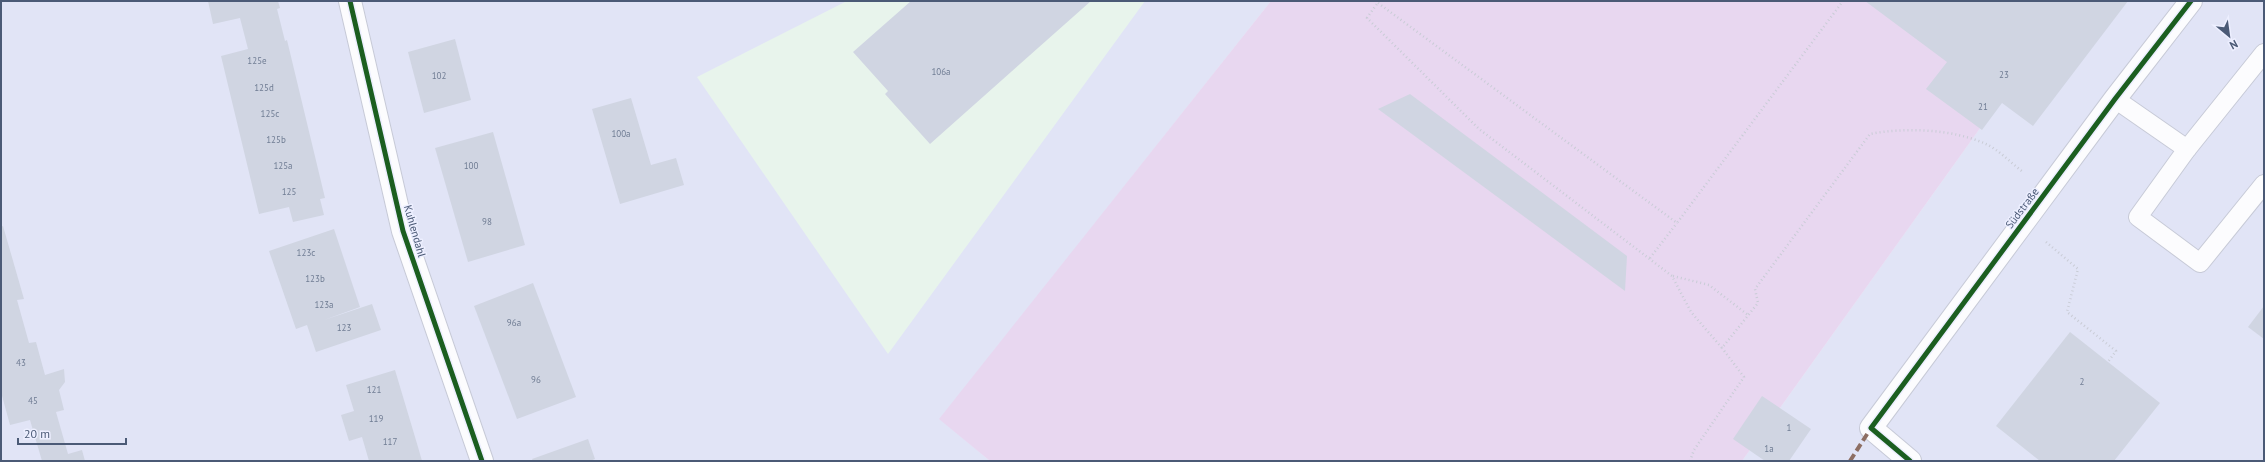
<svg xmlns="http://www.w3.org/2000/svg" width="2265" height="462" viewBox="0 0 2265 462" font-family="'PT Sans',sans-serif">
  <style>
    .residential { fill: #e1e4f6 }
    .education { fill: #e8f4ec }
    .green { fill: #e8d7f0 }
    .building { fill: #d0d5e2 }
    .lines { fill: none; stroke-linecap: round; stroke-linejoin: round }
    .lane-casing { stroke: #c7cad7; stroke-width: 20 }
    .street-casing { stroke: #c7cad7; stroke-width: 24 }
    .path { stroke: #c9ccd6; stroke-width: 2.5; stroke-dasharray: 1 3; stroke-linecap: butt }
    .lane { stroke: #fcfcfe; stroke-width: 18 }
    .street { stroke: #fcfcfe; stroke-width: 22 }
    .quiet { stroke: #8d6e63; stroke-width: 4; stroke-dasharray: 8 4; stroke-linecap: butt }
    .cycleway-casing { stroke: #edefff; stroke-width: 8 }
    .cycleway { stroke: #1b5e20; stroke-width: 5 }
    .labels { text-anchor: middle; stroke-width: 3; stroke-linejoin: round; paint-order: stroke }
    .number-label { font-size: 9px; fill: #6f7c93 }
    .street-label { font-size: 11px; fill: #4b5a76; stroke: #edefff }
  </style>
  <rect width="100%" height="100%" fill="#ecedf7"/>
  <g class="residential">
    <polygon points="1,1 1271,1 940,419 990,461 1,461"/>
    <polygon points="2071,1 2264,1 2264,461 1742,461"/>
  </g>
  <polygon class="education" points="847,1 1145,1 888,354 697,77"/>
  <polygon class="green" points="1271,1 2071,1 1742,461 990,461 939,419"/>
  <g class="building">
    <polygon points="208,1 278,1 280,8 277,9 285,41 287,40 325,198 320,199 324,215 293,222 289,207 259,214 221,56 248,49 240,18 213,24"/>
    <polygon points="911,1 1091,1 930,144 885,94 888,91 853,52"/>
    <polygon points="1865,1 2128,1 2033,126 2002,103 1982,130 1926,89 1947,62"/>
    <polygon points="455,39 471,100 424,113 408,52"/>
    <polygon points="1410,94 1627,256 1625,291 1378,109"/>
    <polygon points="631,98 651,165 676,158 684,185 620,204 592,109"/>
    <polygon points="493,132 525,245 468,262 435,148"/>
    <polygon points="3,226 24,299 17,300 29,343 36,342 45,375 64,369 65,382 59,390 64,410 56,412 68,454 82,450 85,461 42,461 30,420 10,425 1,392 1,227"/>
    <polygon points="334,229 360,307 324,320 372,304 381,330 316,352 307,325 296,329 269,251"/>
    <polygon points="533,283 576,397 517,419 474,306"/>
    <polygon points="2264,306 2264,339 2248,327"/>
    <polygon points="2070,332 2160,403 2114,461 2040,461 1996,426"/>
    <polygon points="395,370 418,447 422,461 369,461 362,437 349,441 341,415 354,411 346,385"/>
    <polygon points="1762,396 1811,429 1789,461 1765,461 1733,439"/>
    <polygon points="588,439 595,459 590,461 533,461 532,459"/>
  </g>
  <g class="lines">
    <g class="lane-casing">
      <g id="lane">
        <polyline points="2264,53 2187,149 2138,217 2200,263 2264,184"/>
        <polyline points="2115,99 2187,149"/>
      </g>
    </g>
    <g class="street-casing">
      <g id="street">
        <polyline points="350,1 403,231 482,461"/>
        <polyline points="1910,461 1871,428 2115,99 2191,1"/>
      </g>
    </g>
    <g class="path">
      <path d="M 1379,1 L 1367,18 L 1479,129 L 1672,276 L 1691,312 L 1722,348 L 1758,303 L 1755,289 L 1870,134 C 1905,127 1953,129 1986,144 C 1999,150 2011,163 2023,172"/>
      <polyline points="1378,3 1677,223 1843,1"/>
      <polyline points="2046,242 2078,269 2067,312 2116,351 2108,362"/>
      <polyline points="1650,258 1677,223"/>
      <polyline points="1673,276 1709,285 1748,315"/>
      <polyline points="1690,461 1694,450 1744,377 1722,348"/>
    </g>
    <use href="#lane" class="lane"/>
    <use href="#street" class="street"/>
    <polyline class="quiet" points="1850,461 1871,428"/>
    <g class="cycleway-casing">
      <g id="cycleway">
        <polyline points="350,1 403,231 482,461"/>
        <polyline points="1910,461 1871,428 2115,99 2191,1"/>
      </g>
    </g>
    <use href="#cycleway" class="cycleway"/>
  </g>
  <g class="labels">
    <g class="number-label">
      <text x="257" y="64">125e</text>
      <text x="941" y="75">106a</text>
      <text x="2004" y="78">23</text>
      <text x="439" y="79">102</text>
      <text x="264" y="91">125d</text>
      <text x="1983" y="110">21</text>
      <text x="270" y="117">125c</text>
      <text x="621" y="137">100a</text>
      <text x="276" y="143">125b</text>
      <text x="283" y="169">125a</text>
      <text x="471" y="169">100</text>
      <text x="289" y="195">125</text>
      <text x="487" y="225">98</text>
      <text x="306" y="256">123c</text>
      <text x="315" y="282">123b</text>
      <text x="324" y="308">123a</text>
      <text x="514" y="326">96a</text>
      <text x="344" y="331">123</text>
      <text x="21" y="366">43</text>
      <text x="536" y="383">96</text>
      <text x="2082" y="385">2</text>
      <text x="374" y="393">121</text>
      <text x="33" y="404">45</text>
      <text x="376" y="422">119</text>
      <text x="1789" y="431">1</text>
      <text x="390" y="445">117</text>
      <text x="1769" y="452">1a</text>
    </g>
    <g class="street-label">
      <text transform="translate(2022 208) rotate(-53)" y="4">Südstraße</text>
      <text transform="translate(415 231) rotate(74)" y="4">Kuhlendahl</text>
    </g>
  </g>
  <rect width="2265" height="462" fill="none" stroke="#4b5a76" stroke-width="4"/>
  <g transform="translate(2229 36) rotate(151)" stroke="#edefff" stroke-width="3" paint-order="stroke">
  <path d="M0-3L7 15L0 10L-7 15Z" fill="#4b5a76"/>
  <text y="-6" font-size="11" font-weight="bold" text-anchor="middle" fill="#4b5a76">N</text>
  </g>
  <path d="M18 438v6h108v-6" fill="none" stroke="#4b5a76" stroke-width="2"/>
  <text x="24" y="438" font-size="12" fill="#4b5a76" stroke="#edefff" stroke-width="3" paint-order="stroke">20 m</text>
</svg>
